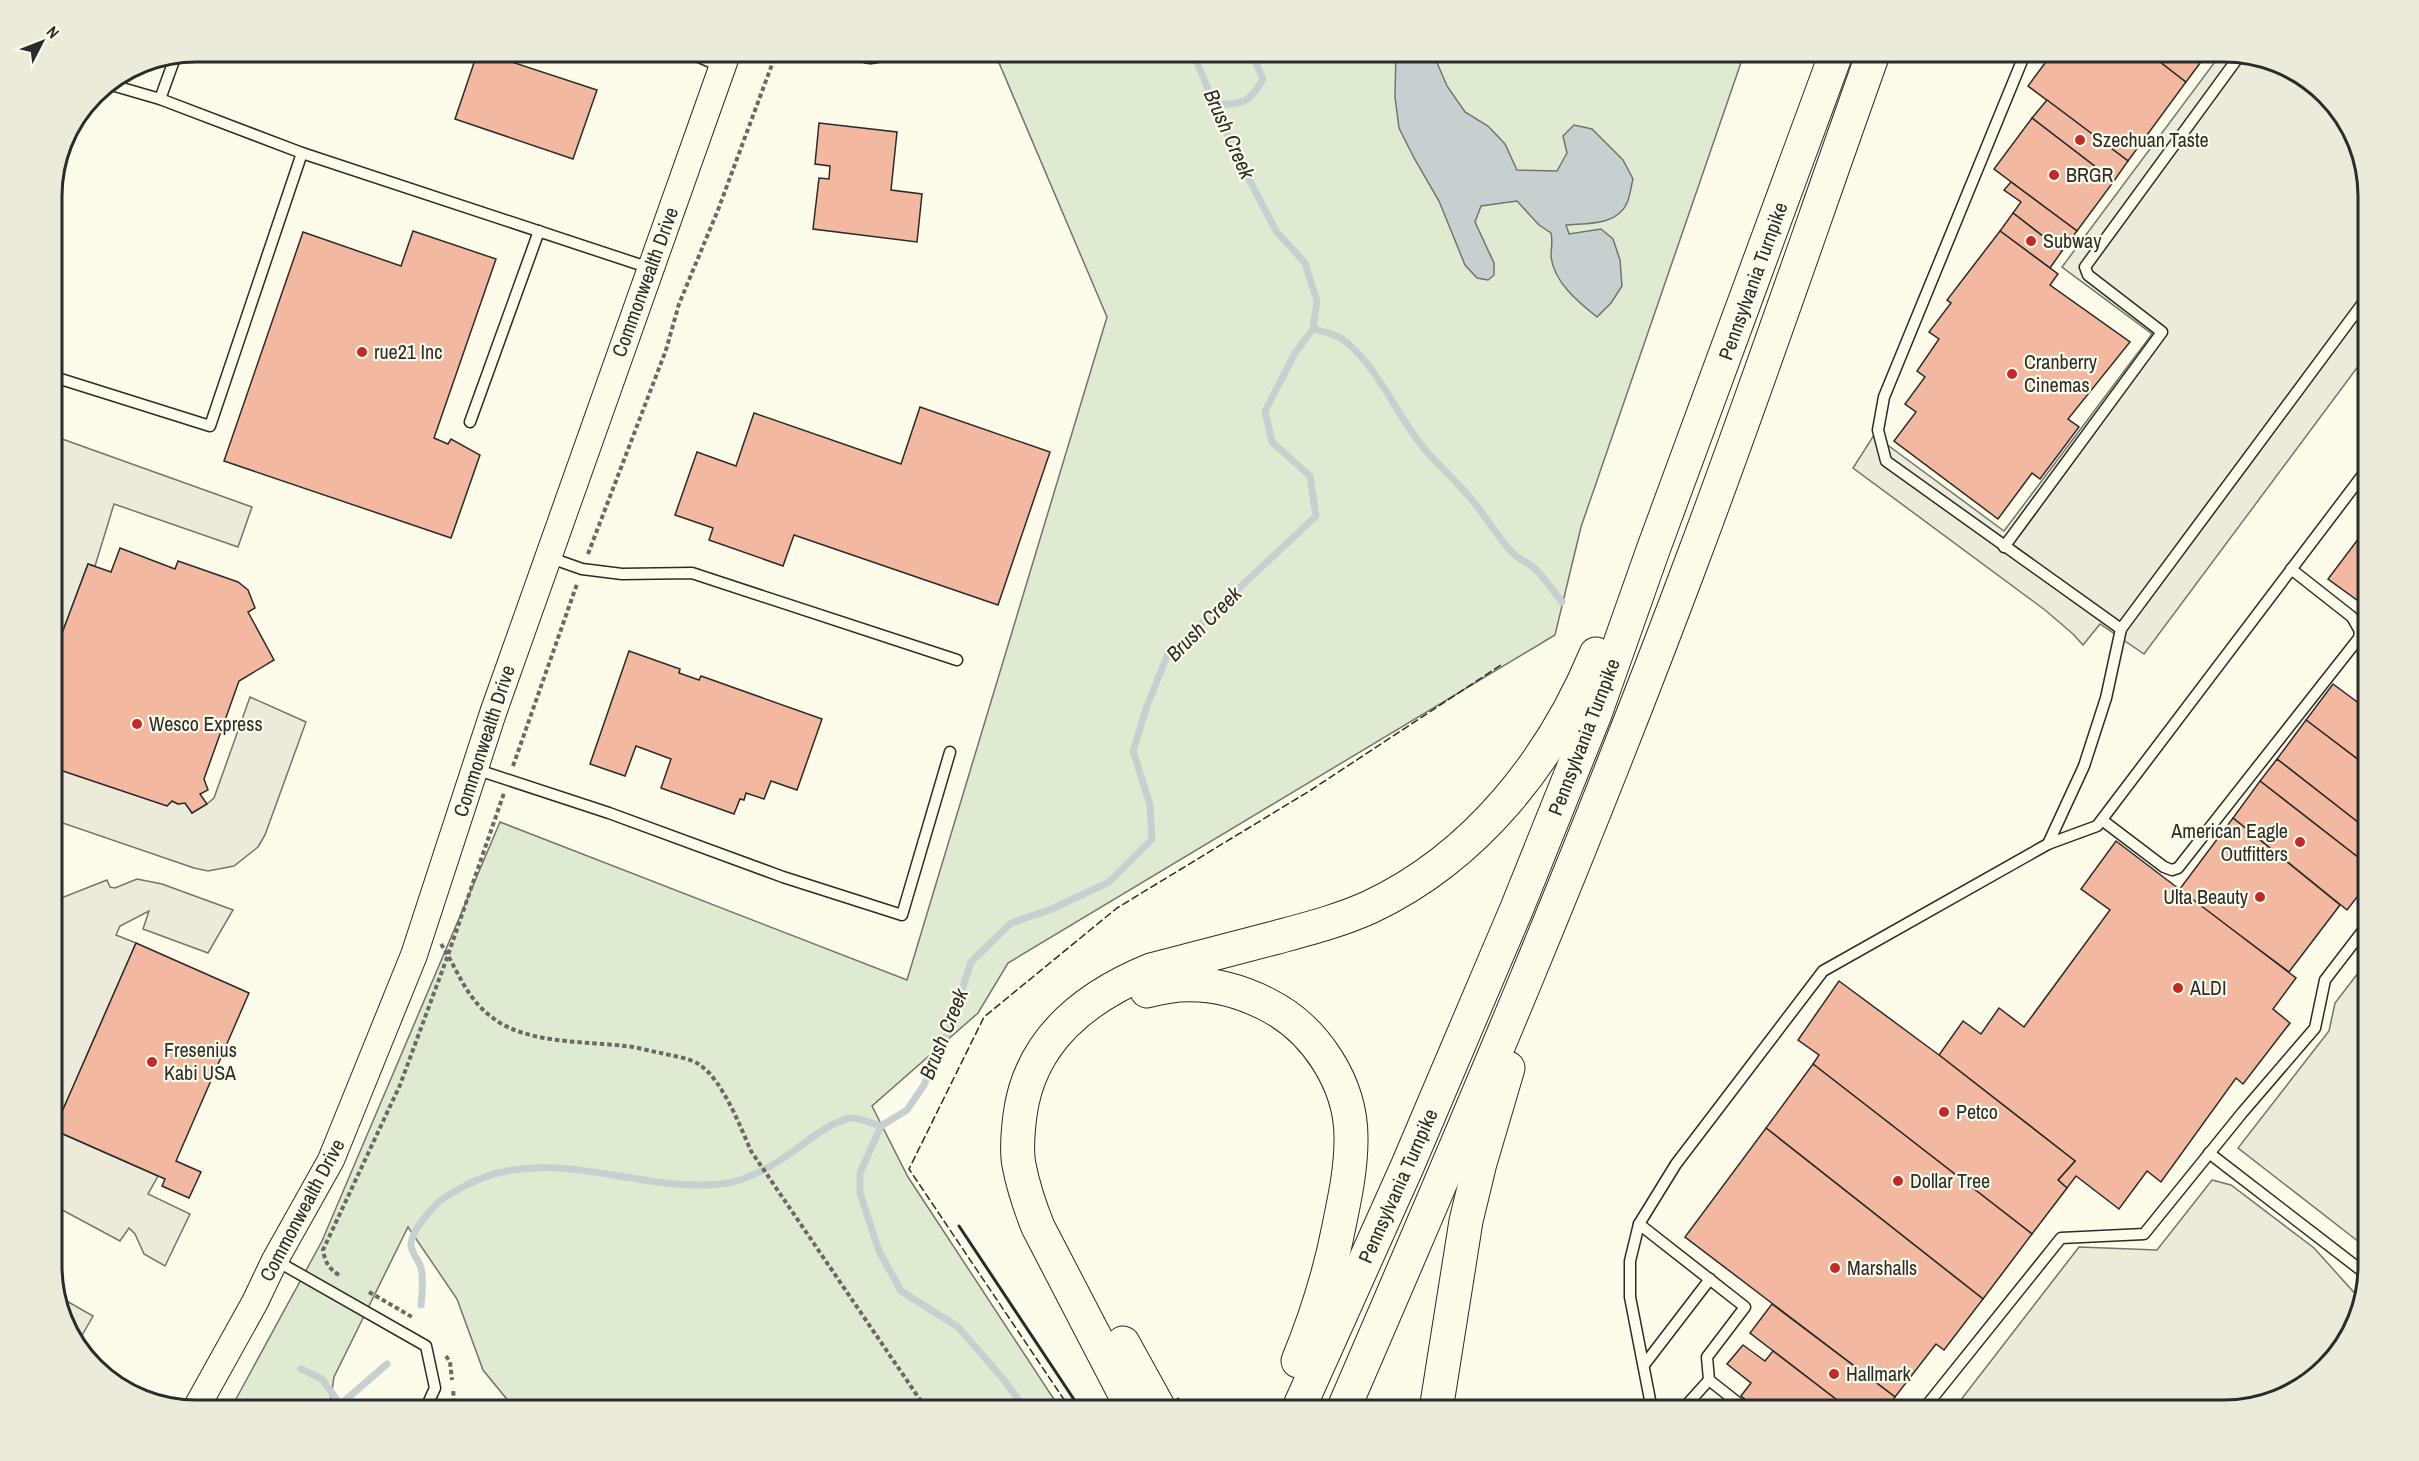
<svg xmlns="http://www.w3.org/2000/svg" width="2419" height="1461" viewBox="0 0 2419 1461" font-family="'Archivo Narrow',sans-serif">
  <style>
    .green { fill: #deebd1; stroke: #74746e; stroke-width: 1.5 }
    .parking { fill: #eceadb; stroke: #74746e; stroke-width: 1.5 }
    .water { fill: #c7d0d0; stroke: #74746e; stroke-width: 1.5 }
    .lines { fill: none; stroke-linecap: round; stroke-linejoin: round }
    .stream { stroke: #c7d0d0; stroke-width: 7 }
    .building { fill: #f2b8a0; stroke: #2b2b2b; stroke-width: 1.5 }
    .service-casing { stroke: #2b2b2b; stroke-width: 13 }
    .tertiary-casing { stroke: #2b2b2b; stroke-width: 28 }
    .motorway-casing { stroke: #2b2b2b; stroke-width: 35 }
    .path { stroke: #6a6964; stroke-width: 4; stroke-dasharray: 4.5 3; stroke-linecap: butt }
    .service { stroke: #fdfbea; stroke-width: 10 }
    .tertiary { stroke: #fdfbea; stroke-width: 26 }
    .motorway { stroke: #fdfbea; stroke-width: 33 }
    .fence { stroke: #2b2b2b; stroke-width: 1.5; stroke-dasharray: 8 3; stroke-linecap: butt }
    .wall { stroke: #2b2b2b; stroke-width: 3 }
    .poi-dot { fill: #c62828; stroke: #fdfbea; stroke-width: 2 }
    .labels { text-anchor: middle; stroke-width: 4.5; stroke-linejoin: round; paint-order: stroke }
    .poi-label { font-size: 20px; fill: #2b2b2b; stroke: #fdfbea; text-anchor: start }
    .street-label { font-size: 20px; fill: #2b2b2b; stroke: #fdfbea }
    .water-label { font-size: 21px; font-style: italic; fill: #2b2b2b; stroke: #fdfbea }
    .rim { fill: none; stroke: #2b2b2b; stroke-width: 3 }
  </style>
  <rect width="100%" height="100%" fill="#fdfbea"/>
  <polygon class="green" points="994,51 1745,51 1581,527 1555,635 1008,963 978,1013 872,1106 908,1177 1061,1410 537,1410 510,1403 483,1370 457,1299 408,1227 334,1377 329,1410 230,1410 322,1241 500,822 907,980 1107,317"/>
  <g class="parking">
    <polygon points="2223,51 2296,71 2348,123 2368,186 2368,353 2144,654 2100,624 2083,645 2073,634 2045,610 1853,468 1874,435 2004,531 2152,334 2062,267"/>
    <polygon points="51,435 252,507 238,547 114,504 95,566 88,564 61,636 51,632"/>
    <polygon points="250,697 306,722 265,835 258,847 234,866 208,871 194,868 51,819 51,767 167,806 172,801 178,804 185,803 192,813 207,804 214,798"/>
    <polygon points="137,879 162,884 233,910 208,953 143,929 149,911 120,926 116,935 136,943 54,1130 158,1176 148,1194 190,1214 165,1266 144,1254 135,1234 129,1228 120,1241 51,1204 51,902 107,880 110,887 115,888"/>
    <polygon points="2368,960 2368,1249 2238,1148 2329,1031 2335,1003"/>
    <polygon points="2212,1180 2231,1185 2314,1248 2359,1298 2348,1338 2296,1390 2224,1410 1953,1410 2079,1247 2157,1250"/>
    <polygon points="58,1296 93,1316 77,1344 71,1338"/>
  </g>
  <path class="water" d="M 1396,51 L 1432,51 L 1447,86 L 1465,112 L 1488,126 L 1505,144 L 1517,170 L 1557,171 L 1567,153 L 1563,136 L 1574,125 L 1592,129 L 1623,160 L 1633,179 C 1631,187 1630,196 1627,203 C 1617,226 1586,223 1566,225 L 1569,234 L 1601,229 L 1613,239 L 1620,260 L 1622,286 L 1611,303 L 1597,317 C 1578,302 1554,282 1551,257 C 1551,248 1553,241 1551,233 L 1539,225 L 1517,201 L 1481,206 L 1475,222 L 1494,263 L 1494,275 L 1488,280 L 1477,278 L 1465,265 L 1439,201 L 1414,158 L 1399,128 L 1395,97 Z"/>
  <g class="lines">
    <g class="stream">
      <path d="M 1215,105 C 1243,103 1248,105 1263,79 L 1255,61 L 1254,51"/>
      <path d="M 1313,329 C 1327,332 1339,335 1350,345 C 1381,374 1396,413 1422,446 C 1436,463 1452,477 1466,493 C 1483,511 1494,533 1511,551 C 1519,560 1525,561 1533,567 C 1544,576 1553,591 1562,602"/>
      <path d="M 421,1305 C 422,1293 424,1280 421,1268 C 419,1260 411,1253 411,1244 C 412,1231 424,1218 432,1209 C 440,1199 450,1194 461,1188 C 545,1140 633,1193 721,1184 C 749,1181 781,1161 803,1144 C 817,1134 833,1122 850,1118 C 859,1117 873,1124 881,1126"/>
      <polyline points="301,1369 322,1379 340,1404"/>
      <polyline points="334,1410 387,1364"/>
      <polyline points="1026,1410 1004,1380 958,1327 901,1291 879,1251 860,1193 860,1173 881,1126 907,1110 924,1085 949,1030 971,962 1011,923 1052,909 1109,882 1152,839 1150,805 1133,751 1147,706 1167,656 1316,516 1310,476 1272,442 1265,411 1295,353 1313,329 1317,301 1305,263 1276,231 1234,150 1192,51"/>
    </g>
  </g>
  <g class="building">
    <polygon points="478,51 597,90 573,159 455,119"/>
    <polygon points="2054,51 2146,51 2186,82 2128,161 2028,86"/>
    <polygon points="2146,51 2209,51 2186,82"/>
    <polygon points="2047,100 2128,161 2114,181 2032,118"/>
    <polygon points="2032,118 2114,181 2077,231 1994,169"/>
    <polygon points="819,123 897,132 891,190 922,194 917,242 813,229 819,178 829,179 830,166 815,164"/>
    <polygon points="2011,182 2077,231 2062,251 2013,213 2021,202 2004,190"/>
    <polygon points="2013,213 2062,251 2050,268 2000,231"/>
    <polygon points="413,231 496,259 434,438 448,444 451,439 480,455 451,538 224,461 303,232 401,266"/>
    <polygon points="2000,231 2058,274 2050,285 2130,342 2068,419 2079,427 2040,479 2032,473 1998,519 1894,441 1916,412 1905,404 1925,377 1917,371 1939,339 1929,332 1951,303 1947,300"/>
    <polygon points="920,407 1050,452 998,605 794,535 783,566 709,540 713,528 675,515 697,452 736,466 754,413 901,464"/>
    <polygon points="2368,526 2368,608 2328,579"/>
    <polygon points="120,548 175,569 178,561 238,582 248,590 255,608 248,612 274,660 239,681 204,779 208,790 200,794 207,804 192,813 185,803 178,804 172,801 167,806 51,767 51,632 61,636 88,564 111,572"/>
    <polygon points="629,651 680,669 679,673 699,680 701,676 822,719 797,790 771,781 764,799 746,793 744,800 740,799 734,814 661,788 671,759 636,746 625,776 590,764"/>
    <polygon points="2333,684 2368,710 2368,767 2306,720"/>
    <polygon points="2368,694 2368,710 2360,704"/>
    <polygon points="2306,720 2368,767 2368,830 2277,759"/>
    <polygon points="2277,759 2368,830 2368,865 2260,781"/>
    <polygon points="2260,781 2368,865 2368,883 2347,910 2233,818"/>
    <polygon points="2233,818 2340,905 2289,972 2179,890"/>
    <polygon points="2116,841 2296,978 2273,1009 2290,1023 2243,1084 2236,1078 2161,1182 2147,1171 2119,1209 2076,1176 2067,1188 2058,1180 2075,1161 1939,1055 1963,1021 1981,1034 1999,1008 2024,1027 2110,910 2081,889"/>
    <polygon points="136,943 249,993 176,1161 201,1172 189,1198 162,1186 165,1179 54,1130"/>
    <polygon points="1839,981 1939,1055 2075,1161 2058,1180 2067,1188 2032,1234 1813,1064 1819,1055 1798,1040"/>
    <polygon points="1813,1064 2032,1234 1983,1299 1766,1128"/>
    <polygon points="1766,1128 1983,1299 1944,1350 1936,1344 1895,1397 1685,1237"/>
    <polygon points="1772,1304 1895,1397 1885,1410 1850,1410 1750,1333"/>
    <polygon points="1743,1345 1765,1361 1773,1351 1850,1410 1758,1410 1741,1396 1751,1383 1727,1364"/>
  </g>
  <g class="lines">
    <g class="service-casing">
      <g id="service">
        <polyline points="685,51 722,67"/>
        <path d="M 847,51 C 863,57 874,63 889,51"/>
        <polyline points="2026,51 1884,397 1878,430 1886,461 2121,629"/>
        <polyline points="108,84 160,99 302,153 650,268"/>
        <polyline points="160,99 176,55"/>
        <polyline points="51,376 210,426 302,153"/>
        <polyline points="470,422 539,231"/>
        <polyline points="2004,547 2162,332 2088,275 2085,267 2240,55"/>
        <polyline points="548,557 582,569 622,574 692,573 957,660"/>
        <polyline points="475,769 609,813 783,877 902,915 950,752"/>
        <polyline points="2102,820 2164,867 2172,870 2178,868 2359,638 2360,631 2352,617 2291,569"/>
        <polyline points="2048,844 2084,766 2106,698 2121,629 2368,296"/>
        <polyline points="2209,1153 2366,1274"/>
        <polyline points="1639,1224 1745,1307 1707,1357 1709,1380 1747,1410"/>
        <polyline points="275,1260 426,1346 435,1388 425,1410"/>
        <polyline points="1644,1365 1710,1279"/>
        <polyline points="1652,1410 1630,1297 1630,1261 1639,1224 1676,1164 1823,971 2048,844 2097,826 2368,468"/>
        <polyline points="1682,1410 1709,1380"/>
        <polyline points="1923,1410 2061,1238 2144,1234 2242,1113 2315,1028 2325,980 2368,924"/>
      </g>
    </g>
    <g class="tertiary-casing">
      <polyline id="tertiary" points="195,1410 255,1302 275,1260 331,1160 414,955 493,713 728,51"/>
    </g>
    <g class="motorway-casing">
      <g id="motorway">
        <path d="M 1147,991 C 1188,979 1227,984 1266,1004 C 1315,1028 1352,1084 1351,1140 C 1351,1169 1345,1197 1339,1226 C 1330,1273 1316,1317 1298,1361"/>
        <polyline points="1123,1343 1160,1410"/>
        <path d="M 1133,1410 L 1038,1227 C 1030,1207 1023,1186 1019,1165 C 1016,1150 1018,1131 1020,1115 C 1030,1040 1085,997 1151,970 C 1192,959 1233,949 1274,938 C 1307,929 1339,921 1370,907 C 1476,857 1552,760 1596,654"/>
        <polyline points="1298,1410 1407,1167 1517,908 1595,714 1653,550 1837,51"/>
        <path d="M 1343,1410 C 1465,1128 1586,844 1694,555 C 1757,388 1814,219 1874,51"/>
        <polyline points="1436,1410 1466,1221 1480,1163 1508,1068"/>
      </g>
    </g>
    <g class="path">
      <polyline points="588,554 666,350 679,304 718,210 777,51"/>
      <polyline points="513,766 577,584"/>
      <path d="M 441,944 C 458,970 466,999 493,1018 C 527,1044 584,1041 625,1046 C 637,1047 649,1051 661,1053 C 673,1056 690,1058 700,1065 C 723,1081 740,1126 751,1151 L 927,1410"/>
      <path d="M 339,1275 C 329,1269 325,1262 323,1250 L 400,1085 L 448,955 L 504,793"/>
      <polyline points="369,1292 412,1317"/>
      <polyline points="446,1356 450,1362 452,1380"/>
      <polyline points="451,1410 454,1402 453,1388"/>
    </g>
    <use href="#service" class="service"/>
    <use href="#tertiary" class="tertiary"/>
    <use href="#motorway" class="motorway"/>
    <polyline class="fence" points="1071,1410 909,1169 984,1017 1117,908 1311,790 1501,665"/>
    <g class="wall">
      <polyline points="959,1226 1081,1410"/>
      <polyline points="1178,1399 1183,1410"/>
    </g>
  </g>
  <g class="poi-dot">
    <circle cx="2080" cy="140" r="6"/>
    <circle cx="2054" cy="175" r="6"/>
    <circle cx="2031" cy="241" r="6"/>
    <circle cx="362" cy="352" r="6"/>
    <circle cx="2012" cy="374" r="6"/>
    <circle cx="137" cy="724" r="6"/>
    <circle cx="2300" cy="842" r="6"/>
    <circle cx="2260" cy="897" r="6"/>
    <circle cx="2178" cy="988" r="6"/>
    <circle cx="152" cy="1062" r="6"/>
    <circle cx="1944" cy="1112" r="6"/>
    <circle cx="1898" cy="1181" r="6"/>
    <circle cx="1835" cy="1268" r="6"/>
    <circle cx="1834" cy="1374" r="6"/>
  </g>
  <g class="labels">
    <g class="poi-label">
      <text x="2092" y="147">Szechuan Taste</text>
      <text x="2066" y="182">BRGR</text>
      <text x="2043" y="248">Subway</text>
      <text x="374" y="359">rue21 Inc</text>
      <text x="2024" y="369">Cranberry<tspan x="2024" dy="23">Cinemas</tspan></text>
      <text x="149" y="731">Wesco Express</text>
      <text x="2288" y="838" text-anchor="end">American Eagle<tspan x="2288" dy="23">Outfitters</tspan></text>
      <text x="2248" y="904" text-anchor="end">Ulta Beauty</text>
      <text x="2190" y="995">ALDI</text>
      <text x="164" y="1057">Fresenius<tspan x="164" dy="23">Kabi USA</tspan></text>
      <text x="1956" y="1119">Petco</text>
      <text x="1910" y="1188">Dollar Tree</text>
      <text x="1847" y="1275">Marshalls</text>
      <text x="1846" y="1381">Hallmark</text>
    </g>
    <g class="street-label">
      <text transform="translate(1753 281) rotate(-70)" y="7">Pennsylvania Turnpike</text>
      <text transform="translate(645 282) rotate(-70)" y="7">Commonwealth Drive</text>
      <text transform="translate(1584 737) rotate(-69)" y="7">Pennsylvania Turnpike</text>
      <text transform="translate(484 741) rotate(-72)" y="7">Commonwealth Drive</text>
      <text transform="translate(1398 1186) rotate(-66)" y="7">Pennsylvania Turnpike</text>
      <text transform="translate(302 1210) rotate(-62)" y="7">Commonwealth Drive</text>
    </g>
    <g class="water-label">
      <text transform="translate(1229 134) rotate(66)" y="7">Brush Creek</text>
      <text transform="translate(1204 624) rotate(-45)" y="7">Brush Creek</text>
      <text transform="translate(944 1034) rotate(-68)" y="7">Brush Creek</text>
    </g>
  </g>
  <path d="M0 0H2419V1461H0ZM196 62H2224A134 134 0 0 1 2358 196V1266A134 134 0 0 1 2224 1400H196A134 134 0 0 1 62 1266V196A134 134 0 0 1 196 62Z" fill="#eceadb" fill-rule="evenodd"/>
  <path class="rim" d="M196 62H2224A134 134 0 0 1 2358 196V1266A134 134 0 0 1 2224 1400H196A134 134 0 0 1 62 1266V196A134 134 0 0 1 196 62Z"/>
  <g transform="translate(42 42) rotate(48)" stroke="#fdfbea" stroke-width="4.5" paint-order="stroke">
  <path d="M0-4.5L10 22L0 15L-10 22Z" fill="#2b2b2b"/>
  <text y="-9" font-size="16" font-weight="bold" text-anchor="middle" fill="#2b2b2b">N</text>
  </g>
</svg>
